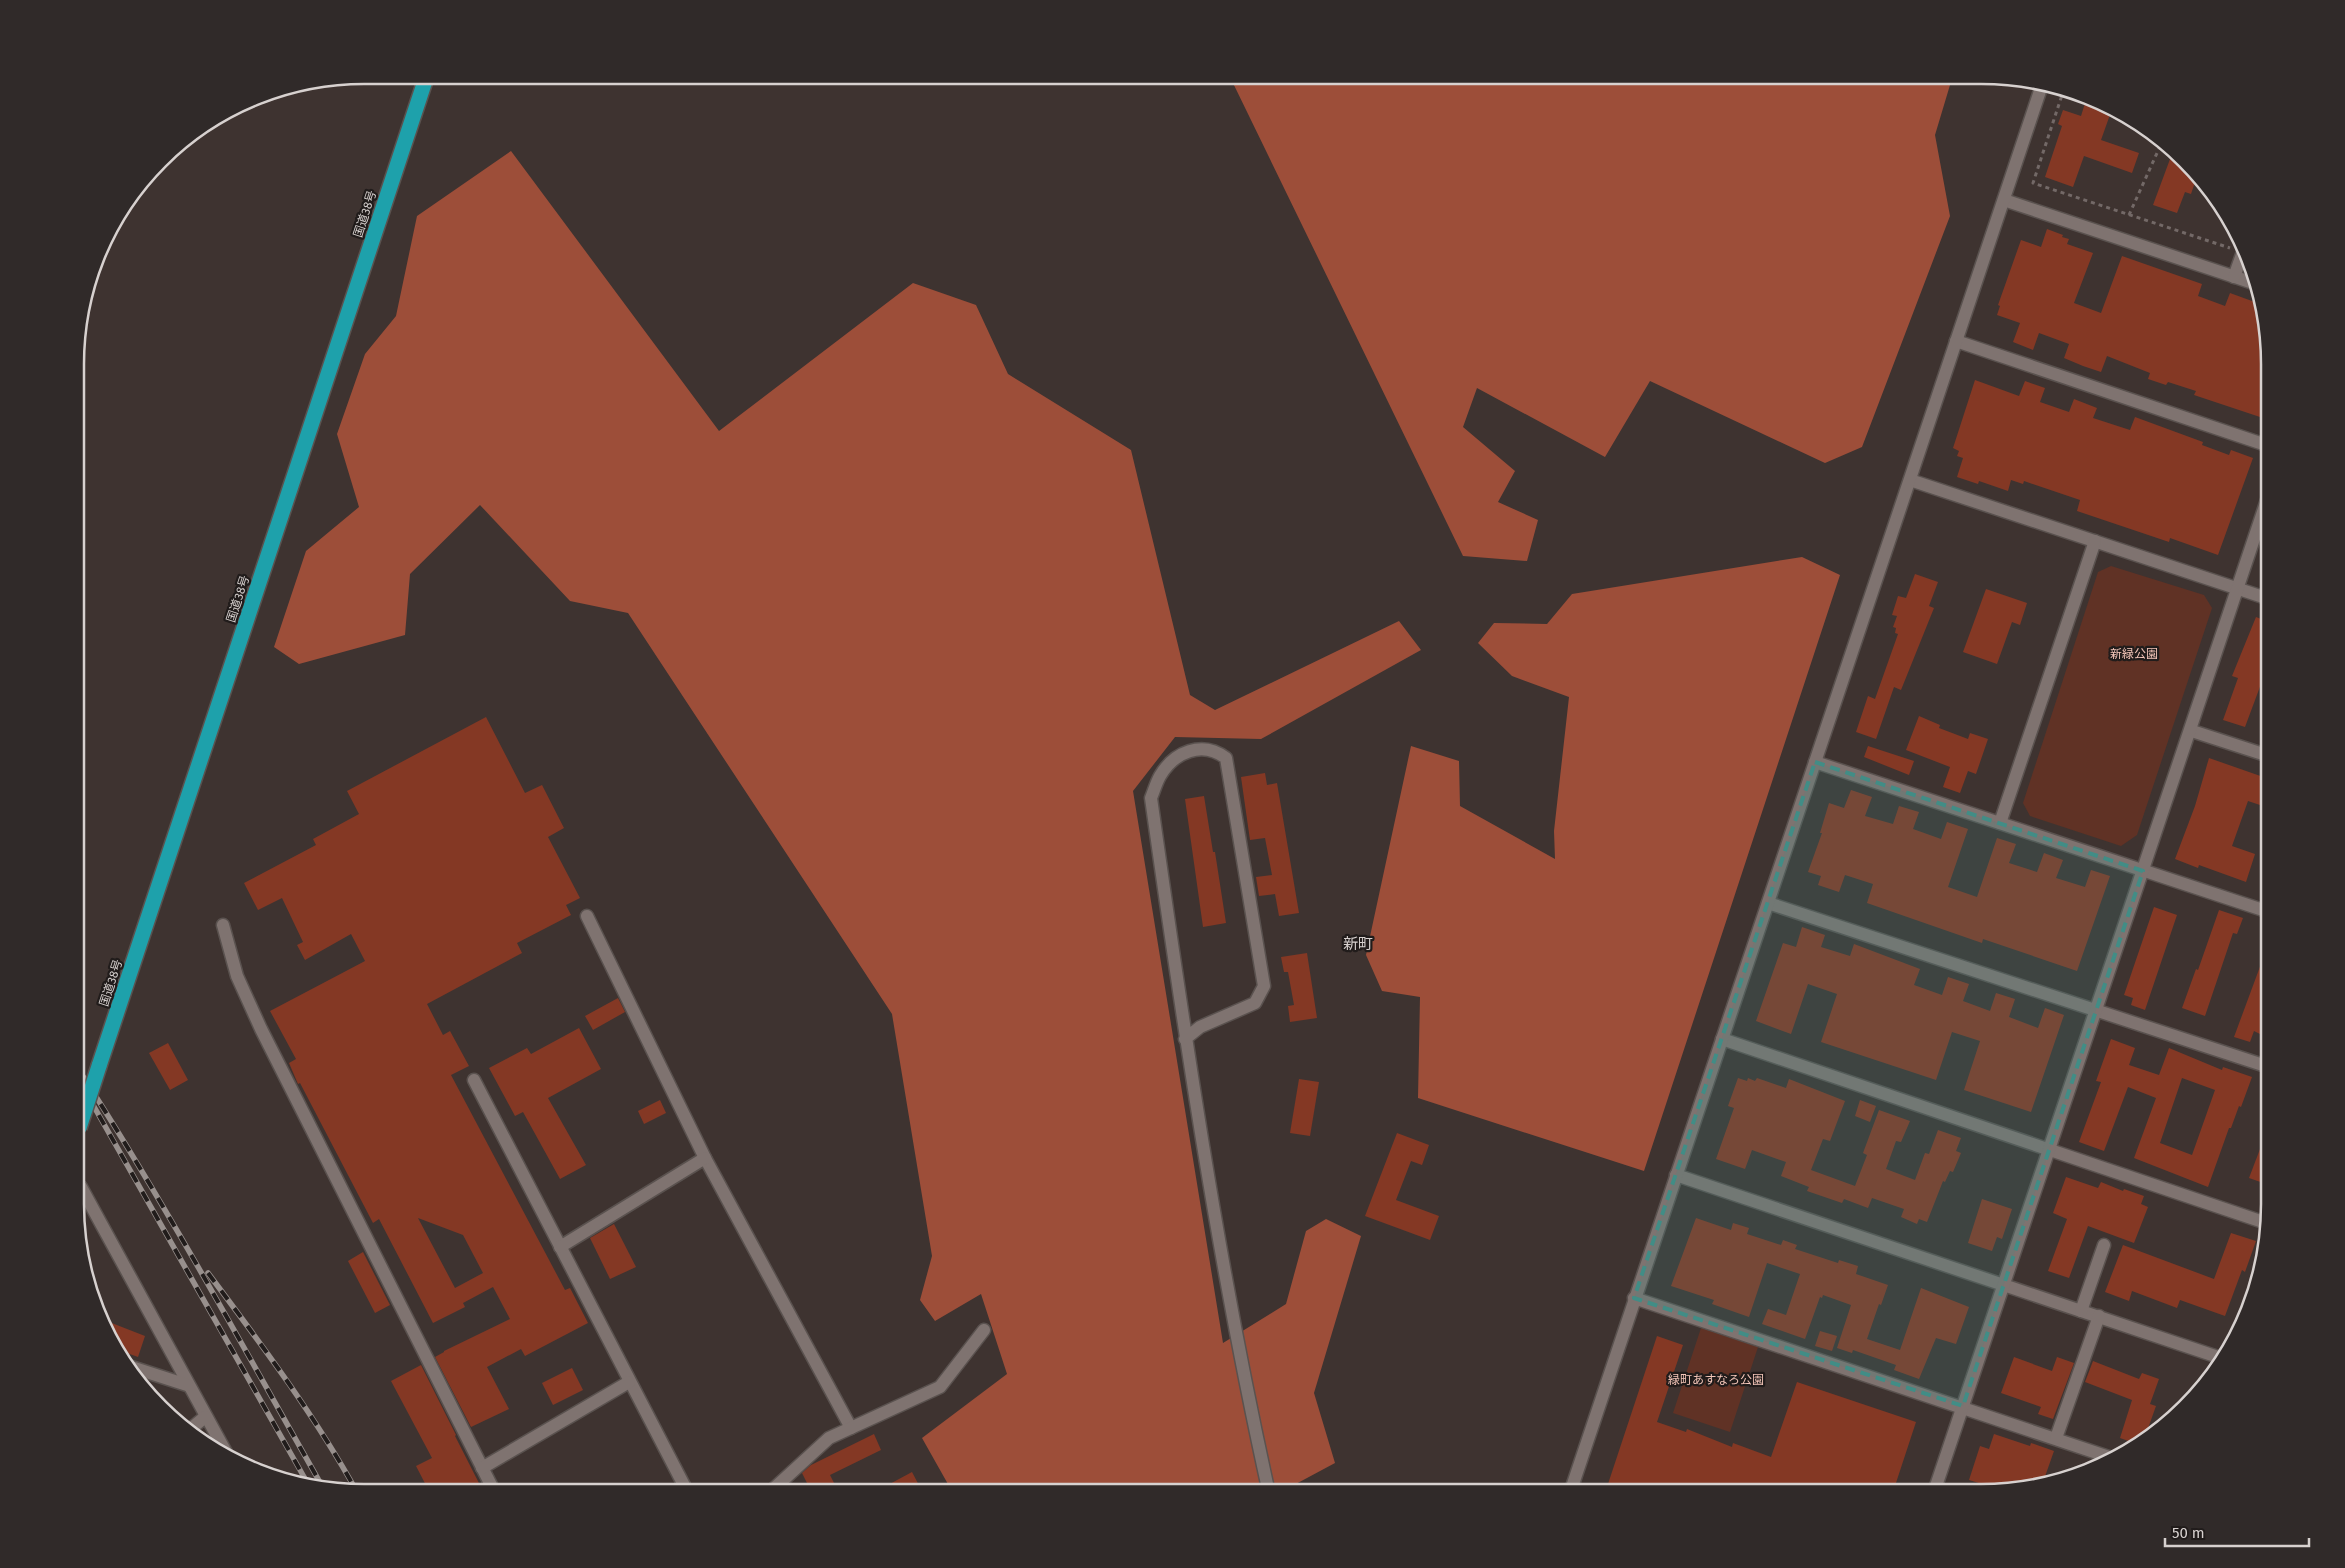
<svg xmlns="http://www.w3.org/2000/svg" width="2345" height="1568" viewBox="0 0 2345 1568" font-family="'Fira Sans','Noto Sans JP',sans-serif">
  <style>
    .green { fill: #603225 }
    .forest { fill: #9d4e39 }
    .building { fill: #843824; fill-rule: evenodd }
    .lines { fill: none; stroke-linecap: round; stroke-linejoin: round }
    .minor-casing { stroke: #5a524f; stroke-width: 15 }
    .highway-casing { stroke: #5a524f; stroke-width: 18 }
    .path { stroke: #736967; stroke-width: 3; stroke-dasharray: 4 4; stroke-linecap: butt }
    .minor { stroke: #7f7370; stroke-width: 12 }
    .highway { stroke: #1ea1ab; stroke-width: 15 }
    .rail-casing { stroke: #98908d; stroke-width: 5.5 }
    .rail { stroke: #211c1b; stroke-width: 4; stroke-dasharray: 11; stroke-linecap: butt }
    .highway-bridge-casing { stroke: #5a524f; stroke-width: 18; stroke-linecap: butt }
    .highway-bridge { stroke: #1ea1ab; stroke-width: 15 }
    .marked { fill: #418d86; fill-opacity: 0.2; stroke: #418d86; stroke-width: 4; stroke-dasharray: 10 6; stroke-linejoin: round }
    .labels { text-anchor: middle; stroke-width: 4.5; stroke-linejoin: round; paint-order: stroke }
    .street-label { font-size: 12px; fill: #d7d1cf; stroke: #211c1b }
    .park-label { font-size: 12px; fill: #f4c6b9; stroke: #211c1b }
    .quarter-label { font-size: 15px; fill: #d7d1cf; stroke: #211c1b }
    .rim { fill: none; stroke: #d7d1cf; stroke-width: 2.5 }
  </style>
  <rect width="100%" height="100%" fill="#3e3330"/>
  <g class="green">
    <polygon points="2111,566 2204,595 2212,608 2137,835 2121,846 2030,816 2023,803 2098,572"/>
    <polygon points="1701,1328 1758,1347 1730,1432 1673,1413"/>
  </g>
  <g class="forest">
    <polygon points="1234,75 1953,75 1935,135 1950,216 1862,447 1825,463 1650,381 1605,457 1477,388 1463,427 1515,471 1498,502 1538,520 1527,561 1463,556 1232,81"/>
    <polygon points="511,151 719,431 913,283 976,305 1008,374 1131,450 1190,695 1215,710 1399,621 1421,650 1261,739 1175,737 1133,791 1223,1343 1286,1304 1306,1231 1326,1219 1361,1236 1314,1393 1335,1463 1279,1493 953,1493 922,1438 1007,1374 981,1294 935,1321 920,1300 932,1256 892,1014 628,613 570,601 480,505 410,574 405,635 299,664 274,647 306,551 359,507 337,434 365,354 396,316 417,216"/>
    <polygon points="1802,557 1840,575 1644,1171 1418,1098 1420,997 1382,991 1366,955 1411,746 1459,761 1460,806 1555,859 1554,831 1569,697 1512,676 1478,643 1494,623 1547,624 1572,594"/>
  </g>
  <g class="building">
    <polygon points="2087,97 2112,109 2101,140 2139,153 2132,173 2084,156 2073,187 2045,177 2062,126 2058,124 2063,110 2081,116"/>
    <polygon points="2173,151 2198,173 2191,194 2185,192 2177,213 2153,205"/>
    <polygon points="2047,229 2063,235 2062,237 2069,239 2067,244 2093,253 2074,303 2101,313 2122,256 2202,284 2198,296 2225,306 2230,293 2263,305 2269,345 2269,398 2263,418 2194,395 2196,391 2168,382 2166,385 2148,379 2150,373 2107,356 2101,372 2083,366 2064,358 2069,344 2039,333 2033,350 2013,342 2020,323 1997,315 2000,306 1998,305 2021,240 2041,247"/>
    <polygon points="1975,380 2019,396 2025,381 2045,388 2040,402 2069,412 2074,399 2097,408 2093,418 2130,430 2135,417 2203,442 2202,445 2229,455 2231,450 2253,458 2218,555 2170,538 2169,542 2077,511 2080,500 2024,481 2023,484 2011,480 2008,491 1979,481 1978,484 1957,477 1963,458 1957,456 1959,451 1953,448"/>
    <polygon points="1915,574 1938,582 1929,606 1934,608 1901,690 1894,687 1876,739 1856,732 1868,696 1875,699 1898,634 1895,633 1896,628 1893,627 1897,616 1892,615 1898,596 1906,598"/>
    <polygon points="1986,589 2027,603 2020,625 2012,622 1997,664 1963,652"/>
    <polygon points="2256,617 2269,622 2269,678 2264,676 2245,727 2223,720 2238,678 2232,676"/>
    <polygon points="1919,716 1940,725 1939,728 1968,739 1970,733 1988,739 1976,774 1968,771 1960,793 1943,787 1950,767 1906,750"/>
    <path d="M 486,717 L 525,793 L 542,785 L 564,828 L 548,837 L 580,898 L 566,905 L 571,915 L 517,943 L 522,953 L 427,1004 L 443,1035 L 450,1031 L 469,1066 L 451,1075 L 565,1290 L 570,1288 L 588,1323 L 525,1356 L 521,1349 L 487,1367 L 509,1409 L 471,1427 L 435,1357 L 444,1352 L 444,1351 L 510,1319 L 493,1287 L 463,1303 L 465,1307 L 433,1323 L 379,1219 L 373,1223 L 300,1083 L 298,1084 L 289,1063 L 296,1059 L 270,1011 L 365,961 L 351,934 L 305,960 L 297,945 L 303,942 L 282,898 L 258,910 L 244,883 L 316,845 L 313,839 L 359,814 L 347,791 ZM 418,1218 L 463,1235 L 483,1273 L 455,1288 Z"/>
    <polygon points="1868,746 1914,761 1909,775 1864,757"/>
    <polygon points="2209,758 2269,779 2269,808 2248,801 2232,846 2255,854 2246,882 2199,865 2198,868 2175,859 2195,806"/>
    <polygon points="1265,773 1267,785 1277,783 1299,913 1279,916 1275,894 1259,896 1256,877 1272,875 1265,838 1250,840 1241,777"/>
    <polygon points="1851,790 1872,797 1865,816 1893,824 1899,806 1919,812 1913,829 1941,839 1947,822 1968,829 1948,887 1977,897 1997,838 2016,844 2009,863 2037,872 2044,853 2063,860 2056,878 2085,887 2091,870 2110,876 2077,971 1983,939 1982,943 1867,903 1873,884 1845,875 1839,892 1818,885 1821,876 1808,872 1822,833 1820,833 1829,803 1844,808"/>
    <polygon points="1204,796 1213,852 1215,852 1226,923 1203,927 1185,799"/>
    <polygon points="2154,907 2177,915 2145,1010 2131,1005 2133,998 2124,995"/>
    <polygon points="2219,910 2243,918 2237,934 2233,933 2205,1016 2182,1008 2196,969 2198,970"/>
    <polygon points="1802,927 1825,935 1821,947 1850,956 1854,944 1920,969 1914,985 1942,995 1948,977 1969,984 1963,1001 1990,1011 1996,993 2015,999 2009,1017 2038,1028 2045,1008 2064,1015 2031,1112 1964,1090 1980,1041 1952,1032 1936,1080 1821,1042 1837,994 1808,984 1791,1034 1756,1021 1783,943 1796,947"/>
    <polygon points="2268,945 2269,945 2269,1009 2260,1034 2254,1031 2250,1042 2234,1037"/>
    <polygon points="1307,953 1317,1018 1290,1022 1288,1006 1294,1005 1288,972 1284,972 1281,957"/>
    <polygon points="618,998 625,1012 593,1030 585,1016"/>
    <polygon points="579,1028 601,1069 548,1098 586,1165 560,1179 523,1112 515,1116 489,1068 527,1048 531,1054"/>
    <path d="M 2111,1039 L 2135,1048 L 2129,1065 L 2159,1075 L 2169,1048 L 2222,1070 L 2223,1067 L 2252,1077 L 2241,1107 L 2239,1106 L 2231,1128 L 2229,1128 L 2208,1187 L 2134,1158 L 2156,1098 L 2128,1087 L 2104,1151 L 2079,1142 L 2101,1082 L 2096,1081 ZM 2182,1078 L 2215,1090 L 2192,1155 L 2160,1143 Z"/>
    <polygon points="168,1043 188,1080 170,1090 149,1053"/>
    <polygon points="1738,1078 1747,1081 1748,1078 1755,1081 1757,1078 1786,1088 1789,1079 1845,1101 1830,1141 1823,1139 1811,1170 1855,1186 1867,1155 1863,1153 1879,1110 1910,1121 1901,1142 1896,1141 1886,1169 1915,1180 1925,1153 1929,1154 1938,1130 1961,1138 1956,1151 1961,1153 1953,1172 1950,1171 1945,1182 1943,1181 1927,1222 1919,1219 1917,1224 1901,1217 1904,1209 1872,1198 1868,1208 1844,1199 1842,1203 1807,1191 1809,1187 1781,1176 1786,1162 1752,1150 1745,1169 1716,1159 1734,1108 1728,1106"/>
    <polygon points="1299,1079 1319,1082 1310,1136 1290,1133"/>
    <polygon points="660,1100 666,1113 644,1124 638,1111"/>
    <polygon points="1860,1100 1876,1106 1870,1122 1855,1116"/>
    <polygon points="2268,1128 2269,1128 2269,1185 2249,1178"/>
    <polygon points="1397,1133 1429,1145 1422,1165 1411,1161 1396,1200 1439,1216 1430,1240 1365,1216"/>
    <polygon points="2066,1177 2098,1188 2101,1182 2123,1191 2124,1189 2144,1196 2141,1204 2148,1207 2134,1243 2088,1226 2069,1278 2048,1271 2067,1219 2053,1213"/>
    <polygon points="1982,1199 2012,1209 2002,1239 1997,1237 1992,1251 1968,1243"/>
    <polygon points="1696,1218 1731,1230 1733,1223 1749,1228 1747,1234 1781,1245 1783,1240 1797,1245 1795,1249 1838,1263 1839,1260 1858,1266 1856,1274 1888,1285 1881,1305 1879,1304 1867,1339 1900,1350 1921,1288 1969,1307 1956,1344 1936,1338 1919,1379 1894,1370 1896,1365 1853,1350 1852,1353 1837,1348 1851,1305 1823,1295 1822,1298 1820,1297 1805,1339 1762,1324 1768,1309 1786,1315 1800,1274 1767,1263 1749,1317 1712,1304 1714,1300 1671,1286"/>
    <polygon points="614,1224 636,1267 610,1279 590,1238"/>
    <polygon points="2231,1233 2256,1241 2245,1272 2242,1270 2225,1316 2180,1300 2177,1308 2132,1291 2129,1301 2105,1292 2123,1245 2214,1279"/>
    <polygon points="363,1252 390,1305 375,1313 348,1261"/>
    <polygon points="104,1320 145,1336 138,1357 113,1348"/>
    <polygon points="1820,1331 1837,1336 1832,1351 1815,1346"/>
    <polygon points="1657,1336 1683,1345 1657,1422 1686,1432 1687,1429 1732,1447 1733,1443 1771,1457 1797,1382 1916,1422 1893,1492 1605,1493"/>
    <polygon points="2014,1357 2052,1371 2057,1357 2074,1363 2053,1419 2038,1414 2041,1407 2001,1393"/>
    <polygon points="2093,1361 2139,1379 2142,1373 2159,1379 2150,1404 2156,1406 2146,1434 2142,1432 2137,1444 2120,1438 2132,1400 2085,1382"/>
    <polygon points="421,1365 456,1435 455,1436 484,1493 430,1493 416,1466 432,1458 391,1381"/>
    <polygon points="572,1368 583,1390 553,1405 542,1383"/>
    <polygon points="874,1434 881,1450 830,1475 839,1493 812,1493 802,1473 811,1465"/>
    <polygon points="1994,1434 2030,1446 2031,1443 2054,1451 2042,1485 2005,1491 1969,1480 1980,1446 1989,1449"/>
    <polygon points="912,1472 923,1493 873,1493"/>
  </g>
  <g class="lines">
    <g class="minor-casing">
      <g id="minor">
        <polyline points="2004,200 2259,285"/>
        <polyline points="2234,277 2244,249"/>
        <polyline points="1956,341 2269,446"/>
        <polyline points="1910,480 2269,599"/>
        <polyline points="2192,731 2269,756"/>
        <polyline points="1815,762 2269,912"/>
        <polyline points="2000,823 2095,541"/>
        <polyline points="1768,903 2269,1067"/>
        <polyline points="587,916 705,1158 851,1428"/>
        <polyline points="223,925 237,976 261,1029 495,1493"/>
        <path d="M 1185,1039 L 1200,1027 L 1255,1003 L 1264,986 L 1226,758 C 1202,740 1174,752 1160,776 C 1156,783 1154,791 1151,798 C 1184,1031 1218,1263 1269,1493"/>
        <polyline points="1722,1039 2269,1224"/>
        <polyline points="474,1080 688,1493"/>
        <polyline points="1676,1175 2224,1359"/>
        <polyline points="81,1187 228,1456"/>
        <polyline points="560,1247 705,1158"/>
        <polyline points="1634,1298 2115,1459"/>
        <polyline points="2081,1311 2104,1245"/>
        <polyline points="125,1365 187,1385"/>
        <polyline points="188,1431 205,1417"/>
        <polyline points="2056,1438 2099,1316"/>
        <polyline points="482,1468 629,1382"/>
        <polyline points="1934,1492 2269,494"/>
        <polyline points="769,1493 829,1438 940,1387 984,1330"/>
        <polyline points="1570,1493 2042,85"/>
      </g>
    </g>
    <g class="highway-casing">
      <polyline id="highway" points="99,1066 427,75"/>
    </g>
    <g class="path">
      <polyline points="2064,89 2033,183 2230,248"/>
      <polyline points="2129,215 2162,142"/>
    </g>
    <use href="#minor" class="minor"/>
    <use href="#highway" class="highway"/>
    <g class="rail-casing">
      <g id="rail">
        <path d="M 77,1067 C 165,1203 242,1345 322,1486"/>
        <polyline points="88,1096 308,1484"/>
        <path d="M 208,1273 C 261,1344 314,1414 357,1492"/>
      </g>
    </g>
    <use href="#rail" class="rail"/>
    <g class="highway-bridge-casing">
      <polyline id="highway-bridge" points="79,1128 99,1066"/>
    </g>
    <use href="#highway-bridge" class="highway-bridge"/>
  </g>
  <path class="marked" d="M 1815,762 L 2143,871 L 1963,1406 L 1634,1298 Z"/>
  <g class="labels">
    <g class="street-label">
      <text transform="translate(365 214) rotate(-72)" y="4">国道38号</text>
      <text transform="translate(238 599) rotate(-72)" y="4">国道38号</text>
      <text transform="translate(111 983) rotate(-72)" y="4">国道38号</text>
    </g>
    <g class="park-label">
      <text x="2134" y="658">新緑公園</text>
      <text x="1716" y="1384">緑町あすなろ公園</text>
    </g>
    <g class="quarter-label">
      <text x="1358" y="949">新町</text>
    </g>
  </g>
  <path d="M0 0H2345V1568H0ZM364 84H1981A280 280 0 0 1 2261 364V1204A280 280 0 0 1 1981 1484H364A280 280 0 0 1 84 1204V364A280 280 0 0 1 364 84Z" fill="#302a29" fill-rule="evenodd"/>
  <path class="rim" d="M364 84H1981A280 280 0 0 1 2261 364V1204A280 280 0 0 1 1981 1484H364A280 280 0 0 1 84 1204V364A280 280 0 0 1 364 84Z"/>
  <path d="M2165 1538v8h144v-8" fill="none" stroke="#d7d1cf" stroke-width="2.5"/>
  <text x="2172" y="1538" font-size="15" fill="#d7d1cf" stroke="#211c1b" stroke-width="4" paint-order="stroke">50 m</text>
</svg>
